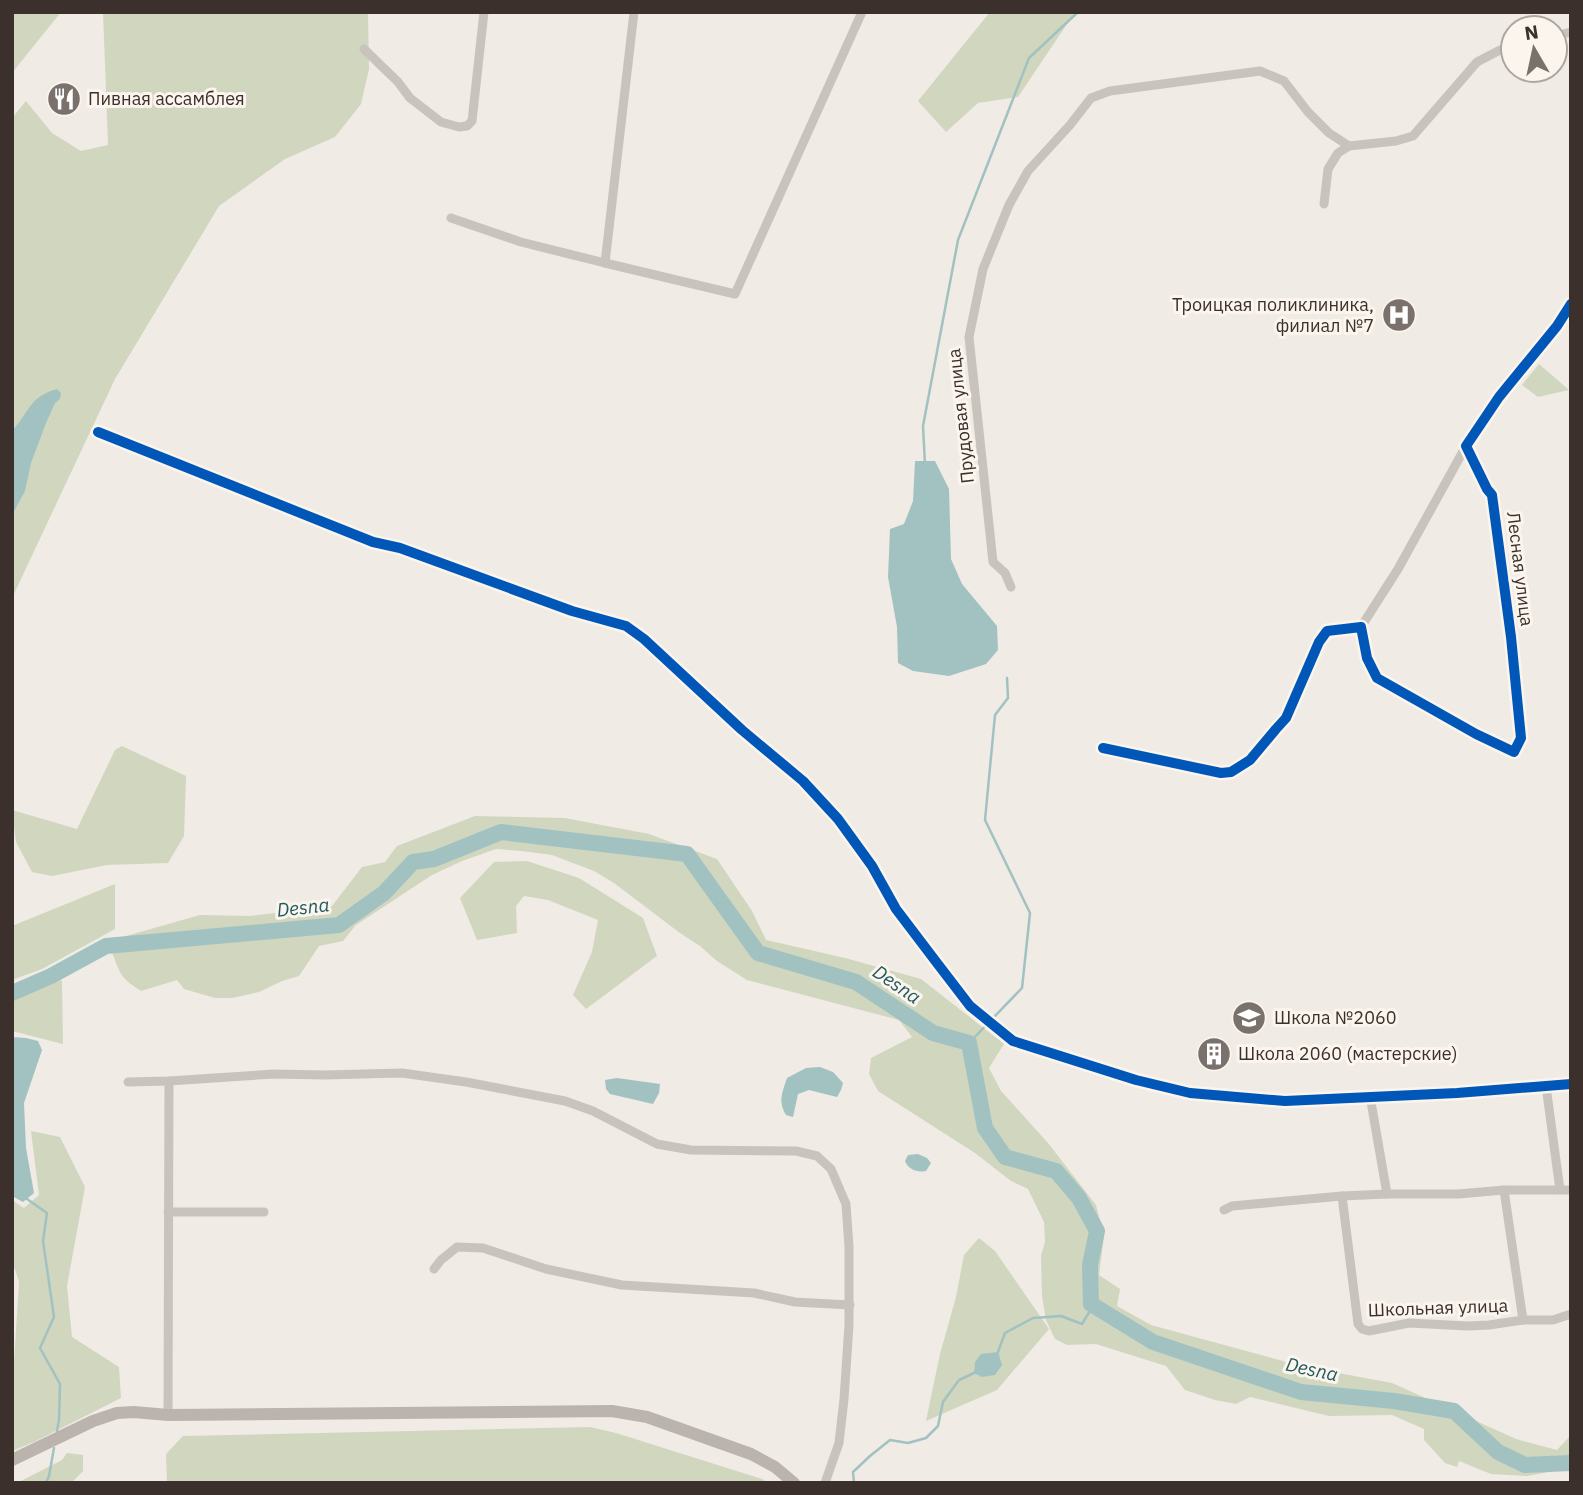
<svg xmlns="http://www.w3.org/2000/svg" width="1583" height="1495" viewBox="0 0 1583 1495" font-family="'IBM Plex Sans',sans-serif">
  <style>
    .green { fill: #d1d6bf }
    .water { fill: #a1c2c1 }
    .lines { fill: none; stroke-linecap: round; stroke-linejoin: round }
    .stream { stroke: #a1c2c1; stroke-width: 2.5 }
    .river { stroke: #a1c2c1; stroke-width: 16 }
    .street { stroke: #c9c3be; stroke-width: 9 }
    .secondary { stroke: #bab3ae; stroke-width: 12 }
    .cycleway-casing { stroke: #fbf5ee; stroke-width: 15 }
    .cycleway { stroke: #0057b8; stroke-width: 10 }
    .labels { text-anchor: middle; stroke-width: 6; stroke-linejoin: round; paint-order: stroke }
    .poi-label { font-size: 18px; fill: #3b302b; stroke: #fbf5ee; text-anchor: start }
    .street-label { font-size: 18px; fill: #3b302b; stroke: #fbf5ee }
    .water-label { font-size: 19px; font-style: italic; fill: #1f5a5e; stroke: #fbf5ee }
  </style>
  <rect width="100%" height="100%" fill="#f0ebe5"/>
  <g class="green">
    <polygon points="12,12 61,12 12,73"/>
    <polygon points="103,12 368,12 369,69 361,104 335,137 285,159 219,206 115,379 12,598 12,118 26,101 52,133 81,151 108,145"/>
    <polygon points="990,12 1075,12 1018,97 978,103 946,132 918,101"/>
    <polygon points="1539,364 1569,390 1538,397 1522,385"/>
    <polygon points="122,746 186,776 184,836 168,863 107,865 52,876 32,872 16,842 12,810 77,829 115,750"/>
    <path d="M 475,816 L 565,818 L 649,834 L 717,859 L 752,911 L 766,940 L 845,958 L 921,979 L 1004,1044 L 989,1068 L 1001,1091 L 1048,1143 L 1096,1205 L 1104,1236 L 1099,1275 L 1120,1289 L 1117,1306 L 1151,1325 L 1301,1366 L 1392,1383 L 1516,1439 L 1557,1450 L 1571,1435 L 1571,1468 L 1527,1476 L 1491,1474 L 1459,1461 L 1457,1467 L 1445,1463 L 1424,1440 L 1424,1429 L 1392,1415 L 1329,1416 L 1250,1397 L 1236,1404 L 1215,1400 L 1185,1390 L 1166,1366 L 1096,1344 L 1067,1345 L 1055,1339 L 1046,1320 L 1042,1296 L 1041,1256 L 1045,1242 L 1044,1222 L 1028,1189 L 1011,1181 L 975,1153 L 878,1091 L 869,1074 L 871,1058 L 912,1037 L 899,1020 L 747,980 L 717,961 L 700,946 L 680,933 L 614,883 L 594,871 L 552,855 L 522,851 L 496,849 L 462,861 L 432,875 L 356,925 L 343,941 L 319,946 L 299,976 L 282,981 L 259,992 L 232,998 L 215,998 L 184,989 L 177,980 L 141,991 C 118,976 121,974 111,950 L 119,938 L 200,915 L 250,916 L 332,906 L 362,867 L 385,862 L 397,846 Z"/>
    <polygon points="527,861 579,878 643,918 657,956 586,1009 573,995 592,952 598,920 548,900 524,896 516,906 517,933 477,940 460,898 494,862"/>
    <polygon points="115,884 115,929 42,969 12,980 12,926"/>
    <polygon points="51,976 62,981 63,1044 12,1031 12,986"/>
    <polygon points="31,1131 60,1137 85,1187 67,1286 72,1337 119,1367 121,1398 34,1442 12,1451 12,1396 19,1281 12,1261 12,1200 24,1208 39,1195"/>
    <polygon points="979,1238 995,1251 1049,1329 997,1390 926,1421 940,1354 956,1297 964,1255"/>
    <polygon points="590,1427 616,1433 762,1479 768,1483 167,1483 166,1454 183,1436"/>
    <polygon points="67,1453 83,1455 83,1471 71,1483 17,1483 62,1460"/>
  </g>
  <g class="water">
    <path d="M 57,389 L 61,393 L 60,399 L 55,403 L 46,423 L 31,463 L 25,491 L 12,515 L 12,431 C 30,411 29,397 57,389 Z"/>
    <polygon points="915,461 935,461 949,489 951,559 962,584 997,626 998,650 986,664 949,676 913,671 898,663 897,627 888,577 890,529 904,524 913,501"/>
    <polygon points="12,1037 26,1038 38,1041 42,1050 24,1103 26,1148 34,1193 23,1202 12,1196"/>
    <path d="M 820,1067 L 833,1072 L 843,1083 L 841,1090 L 837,1097 L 809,1090 L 798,1094 L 793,1117 L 786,1115 C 778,1101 782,1093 787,1078 L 806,1068 Z"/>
    <polygon points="617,1078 660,1084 659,1093 653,1104 610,1094 606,1089 605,1080"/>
    <path d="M 918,1154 L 927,1158 L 931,1163 L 926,1171 C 917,1173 908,1169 905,1161 L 908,1155 Z"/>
    <polygon points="998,1352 1002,1365 995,1375 982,1377 974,1373 975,1362 981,1354"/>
  </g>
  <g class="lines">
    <g class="stream">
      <polyline points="925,465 923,426 958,240 1029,58 1078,12"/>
      <polyline points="969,1043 1022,988 1030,913 985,820 995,715 1008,698 1007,678"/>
      <polyline points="27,1199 47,1213 43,1241 54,1317 40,1348 60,1384 59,1420 57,1431"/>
      <polyline points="998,1352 1005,1333 1033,1318 1061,1316 1082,1324 1093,1306"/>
      <polyline points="46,1483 49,1476 54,1448"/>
      <polyline points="854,1483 853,1472 870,1456 890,1440 908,1443 926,1438 938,1426 943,1402 959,1380 974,1373"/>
    </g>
    <polyline class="river" points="12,993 51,976 106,946 339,925 384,893 413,862 434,859 501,832 687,854 758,953 856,982 933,1033 969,1043 985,1128 1005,1157 1056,1171 1079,1198 1097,1231 1090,1265 1091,1304 1153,1342 1301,1392 1394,1401 1454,1411 1498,1452 1525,1465 1571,1463"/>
    <g class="street">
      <polyline points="634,12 605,263 735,294 862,12"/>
      <polyline points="1555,36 1571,32"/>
      <polyline points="364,49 398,82 410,98 441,122 459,127 467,126 472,121 484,12"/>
      <polyline points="1324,204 1328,169 1338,153 1349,146 1396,141 1413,136 1477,62 1500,50 1513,46"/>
      <polyline points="451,218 521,242 605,263"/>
      <polyline points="98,432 373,542 400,548 572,611 626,626 644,639 742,730 803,781 838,819 872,866 896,909 937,963 970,1006 1013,1041 1136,1080 1190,1093 1285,1101 1457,1093 1571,1084"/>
      <polyline points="1011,587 1005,573 993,562 969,337 983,269 1009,205 1028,171 1070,125 1091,98 1110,91 1260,71 1284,81 1308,112 1329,133 1349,146"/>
      <polyline points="1361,627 1398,569 1466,446"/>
      <polyline points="1103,748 1221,773 1231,772 1250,760 1276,729 1286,718 1319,642 1327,631 1361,627 1367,658 1377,678 1476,734 1514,752 1521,738 1511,637 1492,495 1487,489 1466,446 1499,397 1557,326 1571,304"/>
      <polyline points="128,1082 169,1081 274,1074 325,1075 402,1073 466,1082 565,1101 593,1111 657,1144 691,1150 796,1151 817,1156 831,1169 846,1204 849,1247 849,1325 844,1399 839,1443 825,1483"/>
      <polyline points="1546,1086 1560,1190"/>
      <polyline points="1370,1096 1387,1194"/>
      <polyline points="1342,1196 1358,1324 1362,1329 1369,1331 1409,1323 1468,1326 1489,1325 1523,1320 1504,1190"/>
      <polyline points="1224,1210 1232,1206 1342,1196 1387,1194 1458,1194 1504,1190 1571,1190"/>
      <polyline points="168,1212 264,1212"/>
      <polyline points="434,1269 441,1260 457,1247 483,1248 546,1269 622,1285 754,1293 795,1302 850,1305"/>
      <polyline points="1523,1320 1553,1320 1571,1314"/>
      <polyline points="168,1415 169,1081"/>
    </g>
    <polyline class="secondary" points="12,1460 93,1421 117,1413 134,1412 168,1415 612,1411 647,1417 751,1454 775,1467 794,1483"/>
    <g class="cycleway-casing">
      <g id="cycleway">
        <polyline points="98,432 373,542 400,548 572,611 626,626 644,639 742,730 803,781 838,819 872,866 896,909 937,963 970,1006 1013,1041 1136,1080 1190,1093 1285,1101 1457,1093 1571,1084"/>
        <polyline points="1103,748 1221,773 1231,772 1250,760 1276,729 1286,718 1319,642 1327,631 1361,627 1367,658 1377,678 1476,734 1514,752 1521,738 1511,637 1492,495 1487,489 1466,446 1499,397 1557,326 1571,304"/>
      </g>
    </g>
    <use href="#cycleway" class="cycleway"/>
  </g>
  <defs>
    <g id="restaurant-disc" transform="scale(1.75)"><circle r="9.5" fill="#7a716c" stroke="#fbf5ee"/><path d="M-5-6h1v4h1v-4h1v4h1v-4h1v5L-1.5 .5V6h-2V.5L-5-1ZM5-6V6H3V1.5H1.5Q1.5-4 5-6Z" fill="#fff"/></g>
    <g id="hospital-disc" transform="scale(1.75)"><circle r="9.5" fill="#7a716c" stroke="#fbf5ee"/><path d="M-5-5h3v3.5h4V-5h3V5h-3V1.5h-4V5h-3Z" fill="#fff"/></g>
    <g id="school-disc" transform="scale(1.75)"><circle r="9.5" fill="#7a716c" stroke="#fbf5ee"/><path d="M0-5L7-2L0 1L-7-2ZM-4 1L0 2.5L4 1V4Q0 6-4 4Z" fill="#fff"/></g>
    <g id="building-disc" transform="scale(1.75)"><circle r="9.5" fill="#7a716c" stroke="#fbf5ee"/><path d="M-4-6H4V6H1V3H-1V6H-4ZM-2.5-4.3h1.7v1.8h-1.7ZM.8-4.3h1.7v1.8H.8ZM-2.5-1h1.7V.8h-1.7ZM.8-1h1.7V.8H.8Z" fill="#fff"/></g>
  </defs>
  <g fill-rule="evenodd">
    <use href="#restaurant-disc" x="64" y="99"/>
    <use href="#hospital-disc" x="1399" y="315"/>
    <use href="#school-disc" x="1249" y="1018"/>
    <use href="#building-disc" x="1214" y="1054"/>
  </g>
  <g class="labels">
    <g class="poi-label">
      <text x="88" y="105">Пивная ассамблея</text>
      <text x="1374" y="311" text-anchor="end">Троицкая поликлиника,<tspan x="1374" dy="21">филиал №7</tspan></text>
      <text x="1274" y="1024">Школа №2060</text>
      <text x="1238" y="1060">Школа 2060 (мастерские)</text>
    </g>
    <g class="street-label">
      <text transform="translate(961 416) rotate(-96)" y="6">Прудовая улица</text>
      <text transform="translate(1520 569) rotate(83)" y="6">Лесная улица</text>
      <text transform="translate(1438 1308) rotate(-2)" y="6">Школьная улица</text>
    </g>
    <g class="water-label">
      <text transform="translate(303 907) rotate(-6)" y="7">Desna</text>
      <text transform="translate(897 984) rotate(34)" y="7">Desna</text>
      <text transform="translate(1312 1369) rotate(12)" y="7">Desna</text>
    </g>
  </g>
  <rect width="1583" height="1495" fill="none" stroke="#3b302b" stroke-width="28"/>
  <g transform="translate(1534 49) rotate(351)"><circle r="33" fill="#fbf5ee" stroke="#aea6a0" stroke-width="2"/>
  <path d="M0-5L12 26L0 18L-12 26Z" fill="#7a716c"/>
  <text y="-10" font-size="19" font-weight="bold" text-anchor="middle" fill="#3b302b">N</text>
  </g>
</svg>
